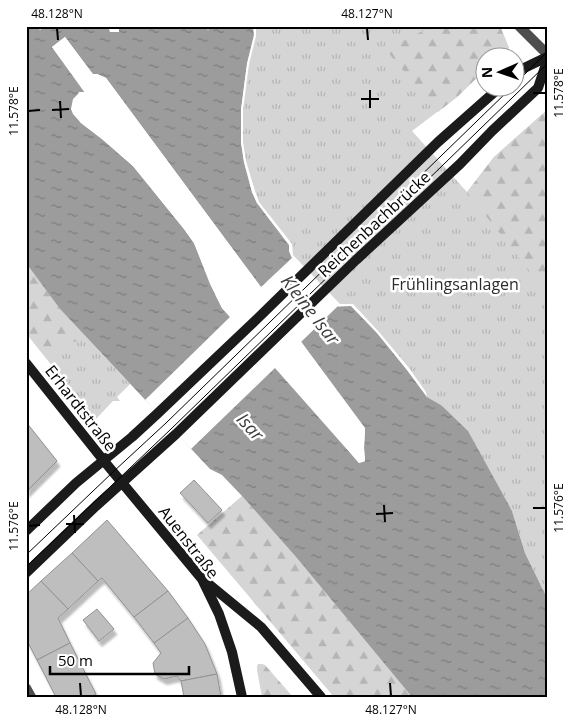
<svg xmlns="http://www.w3.org/2000/svg" width="573" height="723" viewBox="0 0 573 723" font-family="'Open Sans',sans-serif">
  <style>
    .grass { fill: url(#grass-tufts) }
    .forest { fill: url(#forest-firs) }
    .water { fill: url(#water-ripples); fill-rule: evenodd }
    .pier { fill: #fff; fill-rule: evenodd }
    .building { fill: #bebebe; stroke: #929292; filter: url(#shadow) }
    .lines { fill: none; stroke-linecap: round; stroke-linejoin: round }
    .street { stroke: #4e4e4e; stroke-width: 10 }
    .secondary { stroke: #1b1b1b; stroke-width: 10 }
    .tram { stroke: #000; stroke-width: 1 }
    .ticks { fill: none; stroke: #000; stroke-width: 2 }
    .labels { text-anchor: middle; stroke-width: 5; stroke-linejoin: round; paint-order: stroke }
    .street-label { font-size: 16px; fill: #000; stroke: #fff }
    .park-label { font-size: 16px; fill: #2c2c2c; stroke: #fff }
    .water-label { font-size: 18px; font-style: italic; fill: #3d3d3d; stroke: #fff }
    .neatline { fill: none; stroke: #000; stroke-width: 2 }
    .ticks-label { font-size: 12px; text-anchor: middle; fill: #000 }
  </style>
  <defs>
    <pattern id="grass-tufts" width="24" height="20" patternUnits="userSpaceOnUse" patternTransform="scale(1.25)"><rect width="24" height="20" fill="#d5d5d5"/><path d="M3 7l-1-3M5 7V3M7 7l1-3M15 17l-1-3M17 17v-4M19 17l1-3" fill="none" stroke="#b5b5b5"/></pattern>
    <pattern id="forest-firs" width="22" height="20" patternUnits="userSpaceOnUse" patternTransform="scale(1.25)"><rect width="22" height="20" fill="#d5d5d5"/><path d="M5 1l3.5 6h-7zM16 11l3.5 6h-7z" fill="#b5b5b5"/></pattern>
    <pattern id="water-ripples" width="26" height="14" patternUnits="userSpaceOnUse" patternTransform="scale(1.25)"><rect width="26" height="14" fill="#9c9c9c"/><path d="M2 4q2-2 4 0t4 0M15 11q2-2 4 0t4 0" fill="none" stroke="#7d7d7d"/></pattern>
    <filter id="shadow"><feDropShadow dx="3" dy="5.5" stdDeviation="1" flood-color="#0004"/></filter>
  </defs>
  <rect width="100%" height="100%" fill="#fff"/>
  <g class="grass">
    <polygon points="253,26 500,26 509,48 499,57 486,58 485,70 457,97 412,131 467,192 494,157 547,110 547,598 525,553 512,511 441,405 427,397 291,256 257,203 247,175 240,123"/>
    <polygon points="26,263 60,309 130,384 117,397 120,401 113,401 95,420 26,333"/>
  </g>
  <g class="forest">
    <polygon points="432,26 500,26 509,48 499,57 486,58 485,70 457,97 438,112 386,50"/>
    <polygon points="547,110 547,293 467,192 494,157"/>
    <polygon points="34,274 60,309 88,340 59,344 49,351 58,364 54,368 26,333 26,275"/>
    <polygon points="242,496 296,557 412,697 334,697 197,535"/>
    <polygon points="258,664 262,664 265,665 293,697 262,697 257,670 257,667"/>
  </g>
  <path class="water" d="M 26,26 L 37,26 L 40,30 L 45,26 L 108,26 L 110,32 L 119,32 L 119,26 L 207,26 L 208,31 L 209,26 L 253,26 L 254,35 L 247,64 L 241,110 L 241,142 L 244,162 L 252,192 L 257,203 L 289,245 L 289,251 L 291,256 L 339,307 L 351,306 L 377,333 L 407,370 L 427,397 L 441,405 L 468,431 L 512,511 L 525,553 L 547,598 L 547,697 L 412,697 L 296,557 L 242,496 L 222,475 L 210,469 L 60,309 L 26,263 ZM 65,37 L 93,75 L 97,74 L 106,78 L 365,428 L 364,448 L 365,461 L 359,463 L 342,442 L 222,308 L 210,284 L 194,243 L 184,229 L 133,166 L 102,139 L 81,123 L 71,109 L 79,92 L 85,93 L 52,47 Z"/>
  <path class="pier" d="M 253,26 L 256,26 L 256,36 L 249,64 L 243,110 L 243,142 L 246,161 L 255,191 L 259,202 L 292,244 L 293,255 L 340,304 L 353,304 L 379,332 L 409,368 L 426,392 L 427,397 L 407,370 L 377,333 L 351,306 L 338,306 L 301,342 L 365,429 L 364,448 L 365,461 L 359,463 L 275,368 L 191,449 L 145,400 L 230,317 L 222,308 L 216,296 L 194,243 L 184,229 L 133,166 L 102,139 L 81,123 L 73,114 L 71,109 L 73,99 L 80,92 L 85,92 L 52,47 L 65,37 L 93,74 L 97,74 L 106,78 L 261,287 L 292,258 L 289,251 L 289,245 L 257,203 L 252,192 L 244,162 L 241,142 L 241,110 L 247,64 L 254,35 ZM 64,41 L 91,76 L 97,77 L 105,80 L 363,429 L 362,448 L 362,459 L 360,460 L 224,306 L 212,283 L 196,241 L 154,187 L 135,165 L 104,137 L 83,121 L 75,113 L 73,109 L 74,104 L 77,97 L 80,95 L 86,96 L 88,93 L 55,48 Z"/>
  <g class="building">
    <polygon points="26,422 57,461 26,492"/>
    <polygon points="194,480 222,510 208,523 180,493"/>
    <polygon points="107,520 168,591 134,617 102,578 98,581 72,553"/>
    <polygon points="72,553 98,581 68,609 41,581"/>
    <polygon points="41,581 68,609 58,618 70,643 37,660 26,639 26,595"/>
    <polygon points="168,591 188,618 154,643 134,617"/>
    <polygon points="97,609 114,629 99,641 83,620"/>
    <polygon points="188,618 205,644 217,674 181,681 177,676 164,679 155,674 153,663 161,653 154,643"/>
    <polygon points="70,643 96,694 90,697 56,697 37,660"/>
    <polygon points="217,674 221,697 184,697 181,681"/>
  </g>
  <g class="lines">
    <g class="street">
      <polyline points="519,26 547,54"/>
      <polyline points="26,688 31,697"/>
    </g>
    <g class="secondary">
      <polyline points="516,74 520,70 547,57"/>
      <polyline points="26,363 104,461 202,579 219,614 232,652 242,697"/>
      <polyline points="26,531 76,483 132,437 157,414 258,318 438,142 499,88"/>
      <polyline points="26,573 96,506 176,434 356,260 460,164 492,131 538,88 547,61"/>
      <polyline points="205,581 261,627 321,697"/>
    </g>
    <g class="tram">
      <polyline points="516,83 547,52"/>
      <polyline points="26,555 113,472 166,423 511,88"/>
      <polyline points="26,567 171,429 547,64"/>
    </g>
  </g>
  <path class="ticks" d="M 57,28 L 58,40M 367,28 L 368,40M 370,90 L 370,108M 533,93 L 546,93M 361,99 L 379,99M 60,101 L 61,118M 52,110 L 69,109M 28,111 L 40,110M 384,505 L 385,522M 533,508 L 546,508M 376,514 L 393,513M 74,515 L 75,533M 66,524 L 84,524M 28,526 L 40,525M 80,683 L 81,696M 390,683 L 391,696"/>
  <g class="labels">
    <g class="street-label">
      <text transform="translate(374 224) rotate(-43)" y="6">Reichenbachbrücke</text>
      <text transform="translate(81 408) rotate(52)" y="6">Erhardtstraße</text>
      <text transform="translate(189 542) rotate(52)" y="6">Auenstraße</text>
    </g>
    <g class="park-label">
      <text x="455" y="290">Frühlingsanlagen</text>
    </g>
    <g class="water-label">
      <text transform="translate(310 310) rotate(52)" y="6">Kleine Isar</text>
      <text transform="translate(250 427) rotate(48)" y="6">Isar</text>
    </g>
  </g>
  <rect width="573" height="723" fill="none" stroke="#ffffff" stroke-width="55"/>
  <g transform="translate(500 72) rotate(268)"><circle r="24" fill="#ffffff" stroke="#999999"/>
  <path d="M0-4L9 19L0 12L-9 19Z" fill="#000000"/>
  <text y="-8" font-size="14" font-weight="bold" text-anchor="middle" fill="#000000">N</text>
  </g>
  <path d="M50 666v8h139v-8" fill="none" stroke="#000000" stroke-width="2.5"/>
  <text x="58" y="666" font-size="15" fill="#000000" stroke="#ffffff" stroke-width="4" paint-order="stroke">50 m</text>
  <rect x="28" y="28" width="518" height="668" class="neatline"/>
  <g class="ticks-label">
    <text x="57" y="18">48.128°N</text>
    <text x="367" y="18">48.127°N</text>
    <text transform="translate(559 93) rotate(-90)" y="4">11.578°E</text>
    <text transform="translate(14 111) rotate(-90)" y="4">11.578°E</text>
    <text transform="translate(559 508) rotate(-90)" y="4">11.576°E</text>
    <text transform="translate(14 526) rotate(-90)" y="4">11.576°E</text>
    <text x="81" y="714">48.128°N</text>
    <text x="391" y="714">48.127°N</text>
  </g>
</svg>
